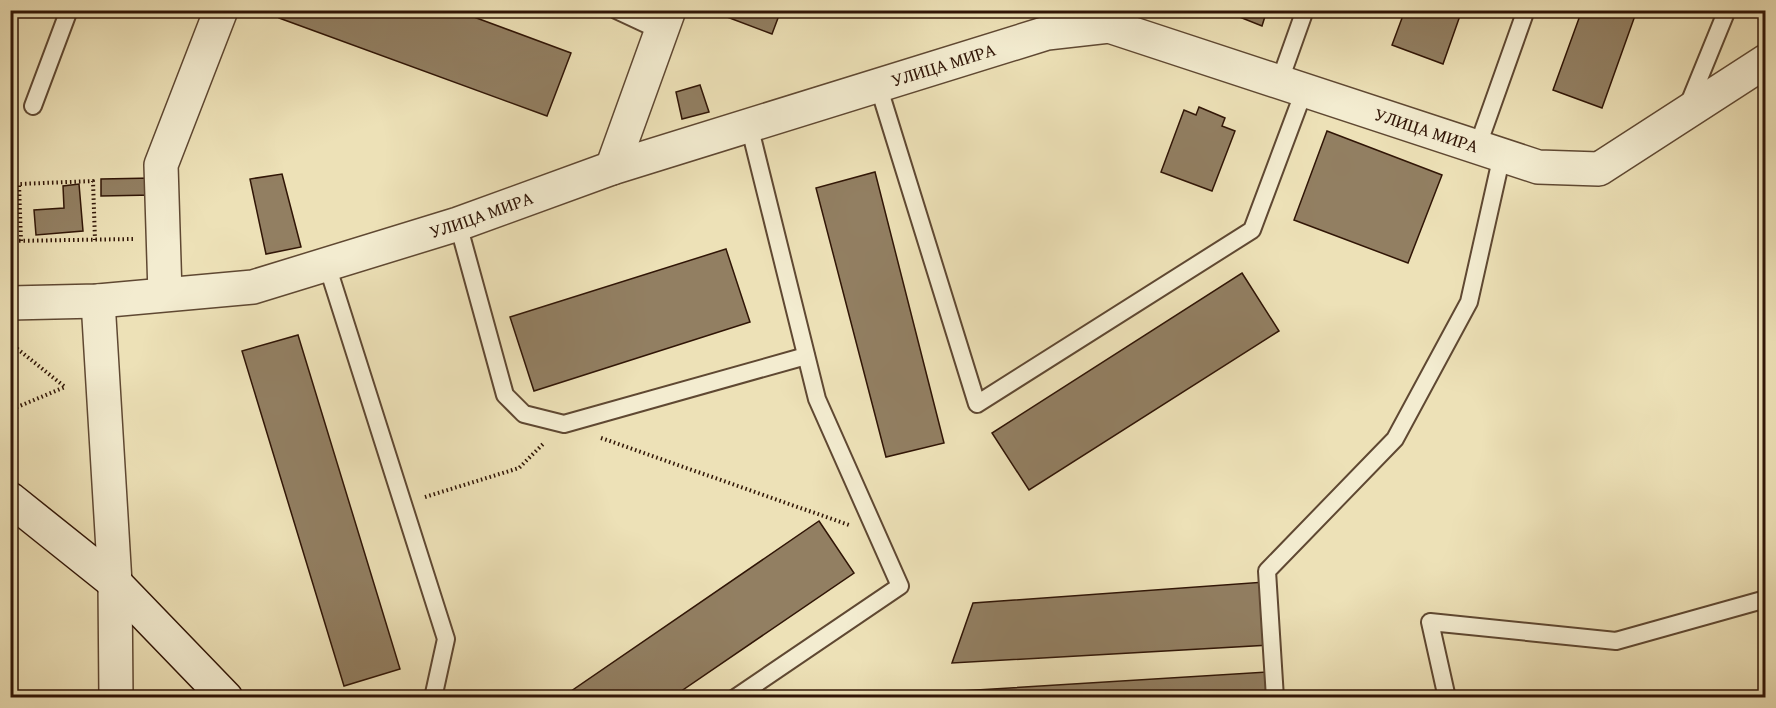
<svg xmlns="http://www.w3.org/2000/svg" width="1776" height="708" viewBox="0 0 1776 708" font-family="'Gentium Book Plus',serif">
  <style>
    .building { fill: #927f62; stroke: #301506; stroke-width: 1.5 }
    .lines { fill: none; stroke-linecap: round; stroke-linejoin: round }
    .service-casing { stroke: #5f4832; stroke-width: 20 }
    .minor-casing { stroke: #5f4832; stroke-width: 36 }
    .tertiary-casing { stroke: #5f4832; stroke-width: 36 }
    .secondary-casing { stroke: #301506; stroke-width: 36 }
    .path { stroke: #301506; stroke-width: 4; stroke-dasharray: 1.5 3; stroke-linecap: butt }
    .service { stroke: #f3ecd0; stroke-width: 16 }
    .minor { stroke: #f3ecd0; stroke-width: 33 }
    .tertiary { stroke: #f3ecd0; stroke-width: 33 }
    .secondary { stroke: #f3ecd0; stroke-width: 33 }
    .labels { text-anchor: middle; stroke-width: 4.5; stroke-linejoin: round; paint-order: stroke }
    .street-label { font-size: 18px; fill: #301506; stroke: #f3ecd0 }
  </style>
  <rect width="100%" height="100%" fill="#ede1b7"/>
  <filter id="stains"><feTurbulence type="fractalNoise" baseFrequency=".00333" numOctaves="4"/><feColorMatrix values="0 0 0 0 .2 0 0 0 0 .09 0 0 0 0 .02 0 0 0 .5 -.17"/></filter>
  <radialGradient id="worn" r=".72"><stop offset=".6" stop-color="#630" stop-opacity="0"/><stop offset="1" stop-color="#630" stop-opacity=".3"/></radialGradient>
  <g class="building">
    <polygon points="282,10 455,10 571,53 547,116 279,18"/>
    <polygon points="729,10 781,10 772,34 727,17"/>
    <polygon points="1222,10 1267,10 1262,26"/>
    <polygon points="1405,10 1462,10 1443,64 1392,45"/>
    <polygon points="1582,10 1637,10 1602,108 1553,90"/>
    <polygon points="700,85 709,112 682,119 676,92"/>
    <polygon points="1199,107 1225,118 1222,126 1235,131 1212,191 1161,172 1184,110 1196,115"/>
    <polygon points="1327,131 1442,175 1408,263 1294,220"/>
    <polygon points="875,172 944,443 886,457 816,188"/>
    <polygon points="282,174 301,247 266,254 250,179"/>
    <polygon points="153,178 153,195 101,196 101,179"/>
    <polygon points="79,184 83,231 36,235 34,210 64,208 63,186"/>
    <polygon points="726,249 750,322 534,391 510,317"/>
    <polygon points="1242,273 1279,331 1029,490 992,433"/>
    <polygon points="298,335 400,669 344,686 242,351"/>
    <polygon points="819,521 854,573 671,698 561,698"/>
    <polygon points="1265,582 1270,645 952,663 973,603"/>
    <polygon points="1267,672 1268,698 927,698 927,693"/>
  </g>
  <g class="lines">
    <g class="service-casing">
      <g id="service">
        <polyline points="616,10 661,31"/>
        <polyline points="1279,83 1305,10"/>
        <polyline points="878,85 977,404 1252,230 1304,91"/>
        <polyline points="33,106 69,10"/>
        <polyline points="1687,108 1727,10"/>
        <polyline points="1477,148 1526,10"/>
        <polyline points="458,224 505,395 524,414 564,424 806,356"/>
        <polyline points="327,265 446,639 433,698"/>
        <polyline points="735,698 900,586 817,399 749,125"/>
        <polyline points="1275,698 1267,571 1395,439 1469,302 1502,155"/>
        <polyline points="1447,698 1430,622 1616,641 1766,599"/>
      </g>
    </g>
    <g class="minor-casing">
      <g id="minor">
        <polyline points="612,168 669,10"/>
        <polyline points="165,294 161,165 221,10"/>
      </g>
    </g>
    <g class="tertiary-casing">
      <g id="tertiary">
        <polyline points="98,301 115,583 116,698"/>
        <path id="s1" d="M 10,303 L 98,301 L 253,287 L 458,224 L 612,168 L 1047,33 L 1109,26 L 1538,167 L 1599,169 L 1766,61"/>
      </g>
    </g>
    <g class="secondary-casing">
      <polyline id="secondary" points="10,499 115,583 226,698"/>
    </g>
    <g class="path">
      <polyline points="10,241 133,239"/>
      <polyline points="21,241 19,184 93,181 95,240"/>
      <polyline points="10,343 65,387 10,410"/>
      <polyline points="601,438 849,525"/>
      <polyline points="425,497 519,468 544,443"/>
    </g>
    <use href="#service" class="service"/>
    <use href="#minor" class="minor"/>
    <use href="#tertiary" class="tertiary"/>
    <use href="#secondary" class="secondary"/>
  </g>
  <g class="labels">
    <g class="street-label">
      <text dy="6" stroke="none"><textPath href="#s1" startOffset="969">УЛИЦА МИРА</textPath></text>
      <text dy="6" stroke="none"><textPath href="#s1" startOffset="1474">УЛИЦА МИРА</textPath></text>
      <text dy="6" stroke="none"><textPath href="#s1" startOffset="483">УЛИЦА МИРА</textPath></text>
    </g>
  </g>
  <rect width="1776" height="708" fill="none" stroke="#ede1b7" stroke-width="36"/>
  <rect x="12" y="12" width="1752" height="684" fill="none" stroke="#301506" stroke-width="3"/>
  <rect x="18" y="18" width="1740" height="672" fill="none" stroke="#301506" stroke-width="1.5"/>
  <rect width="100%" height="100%" filter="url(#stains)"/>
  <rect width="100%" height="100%" fill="url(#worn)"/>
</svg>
